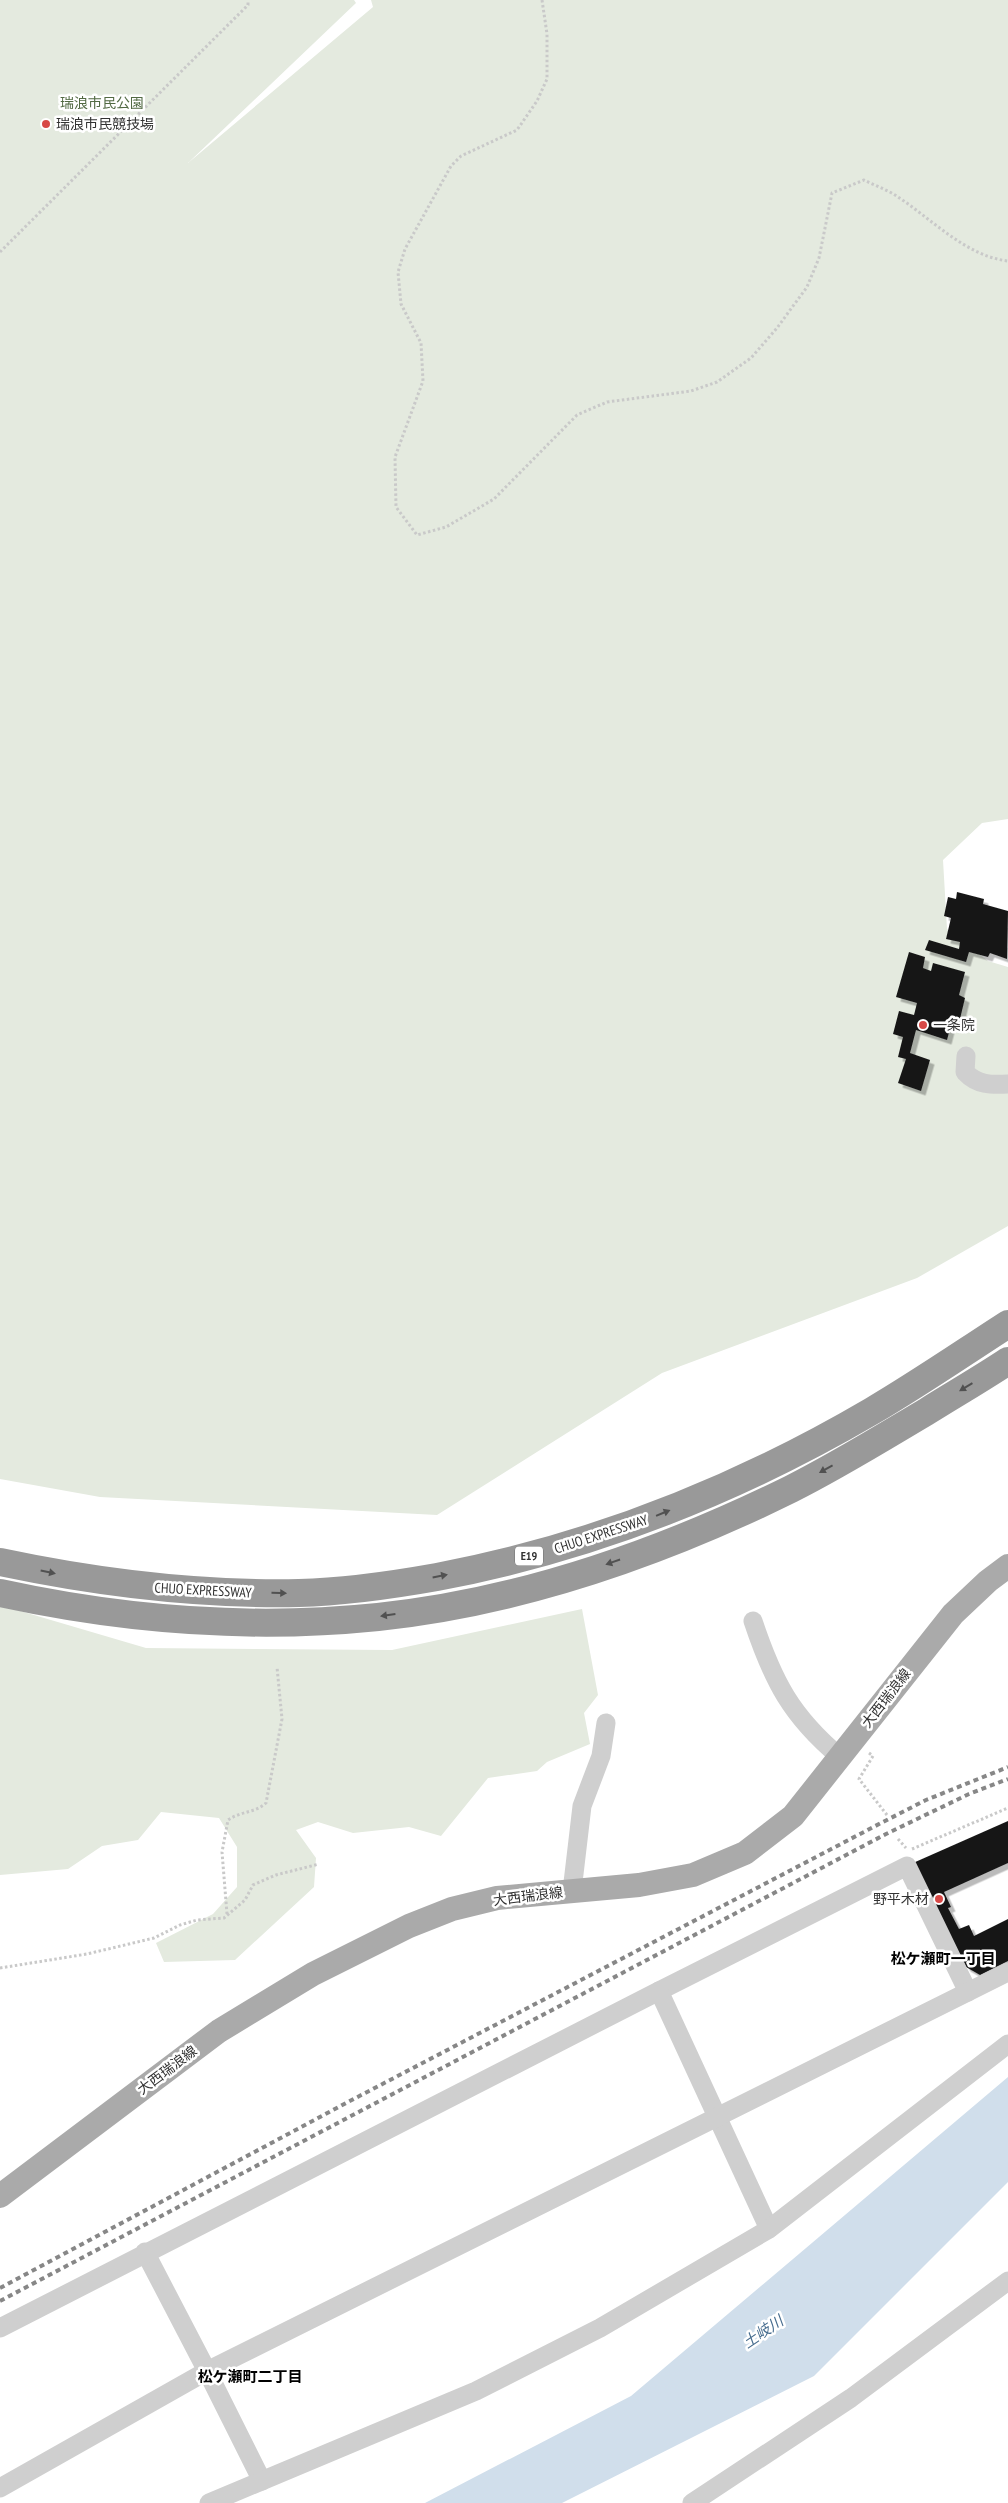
<svg xmlns="http://www.w3.org/2000/svg" width="1008" height="2503" viewBox="0 0 1008 2503" font-family="'PT Sans Narrow','Noto Sans JP',sans-serif">
  <style>
    .green { fill: #e4eadf }
    .water { fill: #d0deeb }
    .building { fill: #191919; filter: url(#shadow) }
    .lines { fill: none; stroke-linecap: round; stroke-linejoin: round }
    .path { stroke: #c9c9c9; stroke-width: 3; stroke-dasharray: 2.5 2.5; stroke-linecap: butt }
    .minor { stroke: #cfcfcf; stroke-width: 19 }
    .major { stroke: #aaa; stroke-width: 24 }
    .highway { stroke: #999; stroke-width: 28 }
    .rail { stroke: #878787; stroke-width: 4; stroke-dasharray: 5 4; stroke-linecap: butt }
    .oneway { fill: #515151 }
    .poi-dot { fill: #d74846; stroke: #fff; stroke-width: 2 }
    .labels { text-anchor: middle; stroke-width: 5; stroke-linejoin: round; paint-order: stroke }
    .shield { fill: #fff; stroke: #707070; stroke-width: 1 }
    .shield-label { font-size: 12px; font-weight: bold; fill: #323232 }
    .park-label { font-size: 14px; fill: #526a43; stroke: #fff }
    .poi-label { font-size: 14px; fill: #323232; stroke: #fff; text-anchor: start }
    .street-label { font-size: 14px; fill: #323232; stroke: #fff }
    .neighbourhood-label { font-size: 15px; font-weight: bold; fill: #000; stroke: #fff }
    .water-label { font-size: 15px; font-style: italic; fill: #466c8e; stroke: #fff }
  </style>
  <defs>
    <filter id="shadow"><feDropShadow dx="4.5" dy="4.5" stdDeviation="0" flood-color="#0004"/></filter>
  </defs>
  <rect width="100%" height="100%" fill="#fff"/>
  <g class="green">
    <polygon points="0,0 354,0 356,3 188,163 373,7 371,0 1008,0 1008,819 982,823 943,860 947,929 988,961 1008,967 1008,1226 917,1278 662,1373 437,1515 100,1497 0,1479"/>
    <polygon points="0,1605 146,1648 392,1650 582,1609 598,1695 584,1713 590,1744 547,1762 537,1771 488,1778 441,1836 409,1827 353,1833 318,1822 296,1830 316,1858 314,1887 235,1960 164,1962 156,1943 213,1914 237,1887 237,1847 219,1818 161,1812 138,1840 102,1846 68,1869 0,1875"/>
  </g>
  <polygon class="water" points="1008,2077 1008,2182 814,2376 562,2503 425,2503 631,2396"/>
  <g class="building">
    <polygon points="957,892 984,899 983,904 1008,911 1007,959 990,953 988,957 969,952 966,962 925,950 929,940 959,949 960,942 946,939 951,918 944,916 948,897 956,899"/>
    <polygon points="909,952 925,957 923,968 931,971 933,963 965,972 959,995 965,998 960,1019 953,1017 947,1040 916,1030 910,1053 930,1060 921,1091 898,1083 906,1059 898,1057 903,1037 893,1034 899,1011 914,1015 917,1003 896,997"/>
    <polygon points="1008,1821 1008,1863 944,1892 951,1907 948,1908 959,1929 969,1925 974,1936 1008,1919 1008,1961 980,1975 966,1967 913,1863"/>
  </g>
  <g class="lines">
    <g class="path">
      <path d="M 542,0 L 547,34 L 547,79 L 537,101 L 517,130 L 461,156 L 451,166 L 405,249 L 398,272 L 401,304 L 421,343 L 423,381 L 395,457 L 396,507 L 417,535 L 446,527 L 494,499 L 577,415 L 607,402 L 691,391 L 717,382 L 751,358 L 777,328 L 807,287 L 819,258 L 832,193 L 864,180 C 874,185 885,189 895,195 C 931,218 965,256 1008,261"/>
      <polyline points="0,252 248,5 248,0"/>
      <polyline points="869,1753 873,1756 859,1779 887,1815"/>
      <polyline points="898,1839 906,1848"/>
      <polyline points="912,1849 1008,1808"/>
      <path d="M 227,1914 L 222,1852 L 228,1820 C 241,1811 255,1813 266,1803 L 282,1719 L 277,1667"/>
      <polyline points="0,1968 87,1954 154,1938 180,1925 197,1920 224,1918 245,1900 253,1885 276,1875 319,1864"/>
    </g>
    <g class="minor">
      <path d="M 966,1056 L 965,1072 C 977,1085 991,1085 1008,1084"/>
      <path d="M 753,1621 C 773,1681 791,1716 840,1757"/>
      <polyline points="572,1891 582,1806 601,1756 606,1723"/>
      <polyline points="659,1991 907,1866 968,1992"/>
      <polyline points="145,2252 207,2371 262,2481"/>
      <polyline points="0,2328 659,1991 769,2229"/>
      <polyline points="0,2488 207,2371 1008,1972"/>
      <polyline points="209,2503 476,2391 600,2328 769,2229 1008,2044"/>
      <polyline points="692,2503 851,2398 1008,2281"/>
    </g>
    <polyline class="major" points="0,2196 219,2031 313,1974 409,1926 452,1909 497,1898 639,1885 693,1875 745,1853 793,1816 953,1614 988,1581 1008,1566"/>
    <g class="highway">
      <path d="M 0,1562 C 99,1583 198,1595 299,1593 C 345,1592 392,1585 437,1577 C 591,1548 737,1490 872,1411 C 918,1384 963,1353 1008,1324"/>
      <path d="M 0,1593 C 124,1620 251,1630 378,1617 C 521,1602 663,1552 791,1489 C 837,1466 882,1438 926,1412 C 953,1395 981,1379 1008,1361"/>
    </g>
    <g class="rail">
      <polyline points="0,2288 348,2102 881,1823 926,1800 1008,1767"/>
      <polyline points="0,2301 886,1834 969,1794 1008,1779"/>
    </g>
  </g>
  <defs><path id="oneway-solid" d="M-6-.8H1V-3.2L6.5 0L1 3.2V.8H-6Z" transform="scale(1.25)"/></defs>
  <g class="oneway">
    <use href="#oneway-solid" transform="translate(966 1387) rotate(149)"/>
    <use href="#oneway-solid" transform="translate(826 1469) rotate(151)"/>
    <use href="#oneway-solid" transform="translate(663 1513) rotate(-22)"/>
    <use href="#oneway-solid" transform="translate(613 1562) rotate(161)"/>
    <use href="#oneway-solid" transform="translate(48 1572) rotate(12)"/>
    <use href="#oneway-solid" transform="translate(440 1576) rotate(-11)"/>
    <use href="#oneway-solid" transform="translate(279 1593) rotate(1)"/>
    <use href="#oneway-solid" transform="translate(388 1615) rotate(172)"/>
  </g>
  <g class="poi-dot">
    <circle cx="46" cy="124" r="5"/>
    <circle cx="923" cy="1025" r="5"/>
    <circle cx="939" cy="1899" r="5"/>
  </g>
  <g class="labels">
    <rect class="shield" x="515" y="1546.5" width="28" height="19" rx="4"/>
    <g class="shield-label">
      <text x="529" y="1560">E19</text>
    </g>
    <g class="park-label">
      <text x="102" y="108">瑞浪市民公園</text>
    </g>
    <g class="poi-label">
      <text x="56" y="129">瑞浪市民競技場</text>
      <text x="933" y="1030">一条院</text>
      <text x="929" y="1904" text-anchor="end">野平木材</text>
    </g>
    <g class="street-label">
      <text transform="translate(601 1534) rotate(-18)" y="5">CHUO EXPRESSWAY</text>
      <text transform="translate(203 1590) rotate(3)" y="5">CHUO EXPRESSWAY</text>
      <text transform="translate(886 1698) rotate(-52)" y="5">大西瑞浪線</text>
      <text transform="translate(528 1896) rotate(-7)" y="5">大西瑞浪線</text>
      <text transform="translate(167 2070) rotate(-37)" y="5">大西瑞浪線</text>
    </g>
    <g class="neighbourhood-label">
      <text x="943" y="1964">松ケ瀬町一丁目</text>
      <text x="250" y="2382">松ケ瀬町二丁目</text>
    </g>
    <g class="water-label">
      <text transform="translate(763 2332) rotate(-34)" y="5">土岐川</text>
    </g>
  </g>
</svg>
